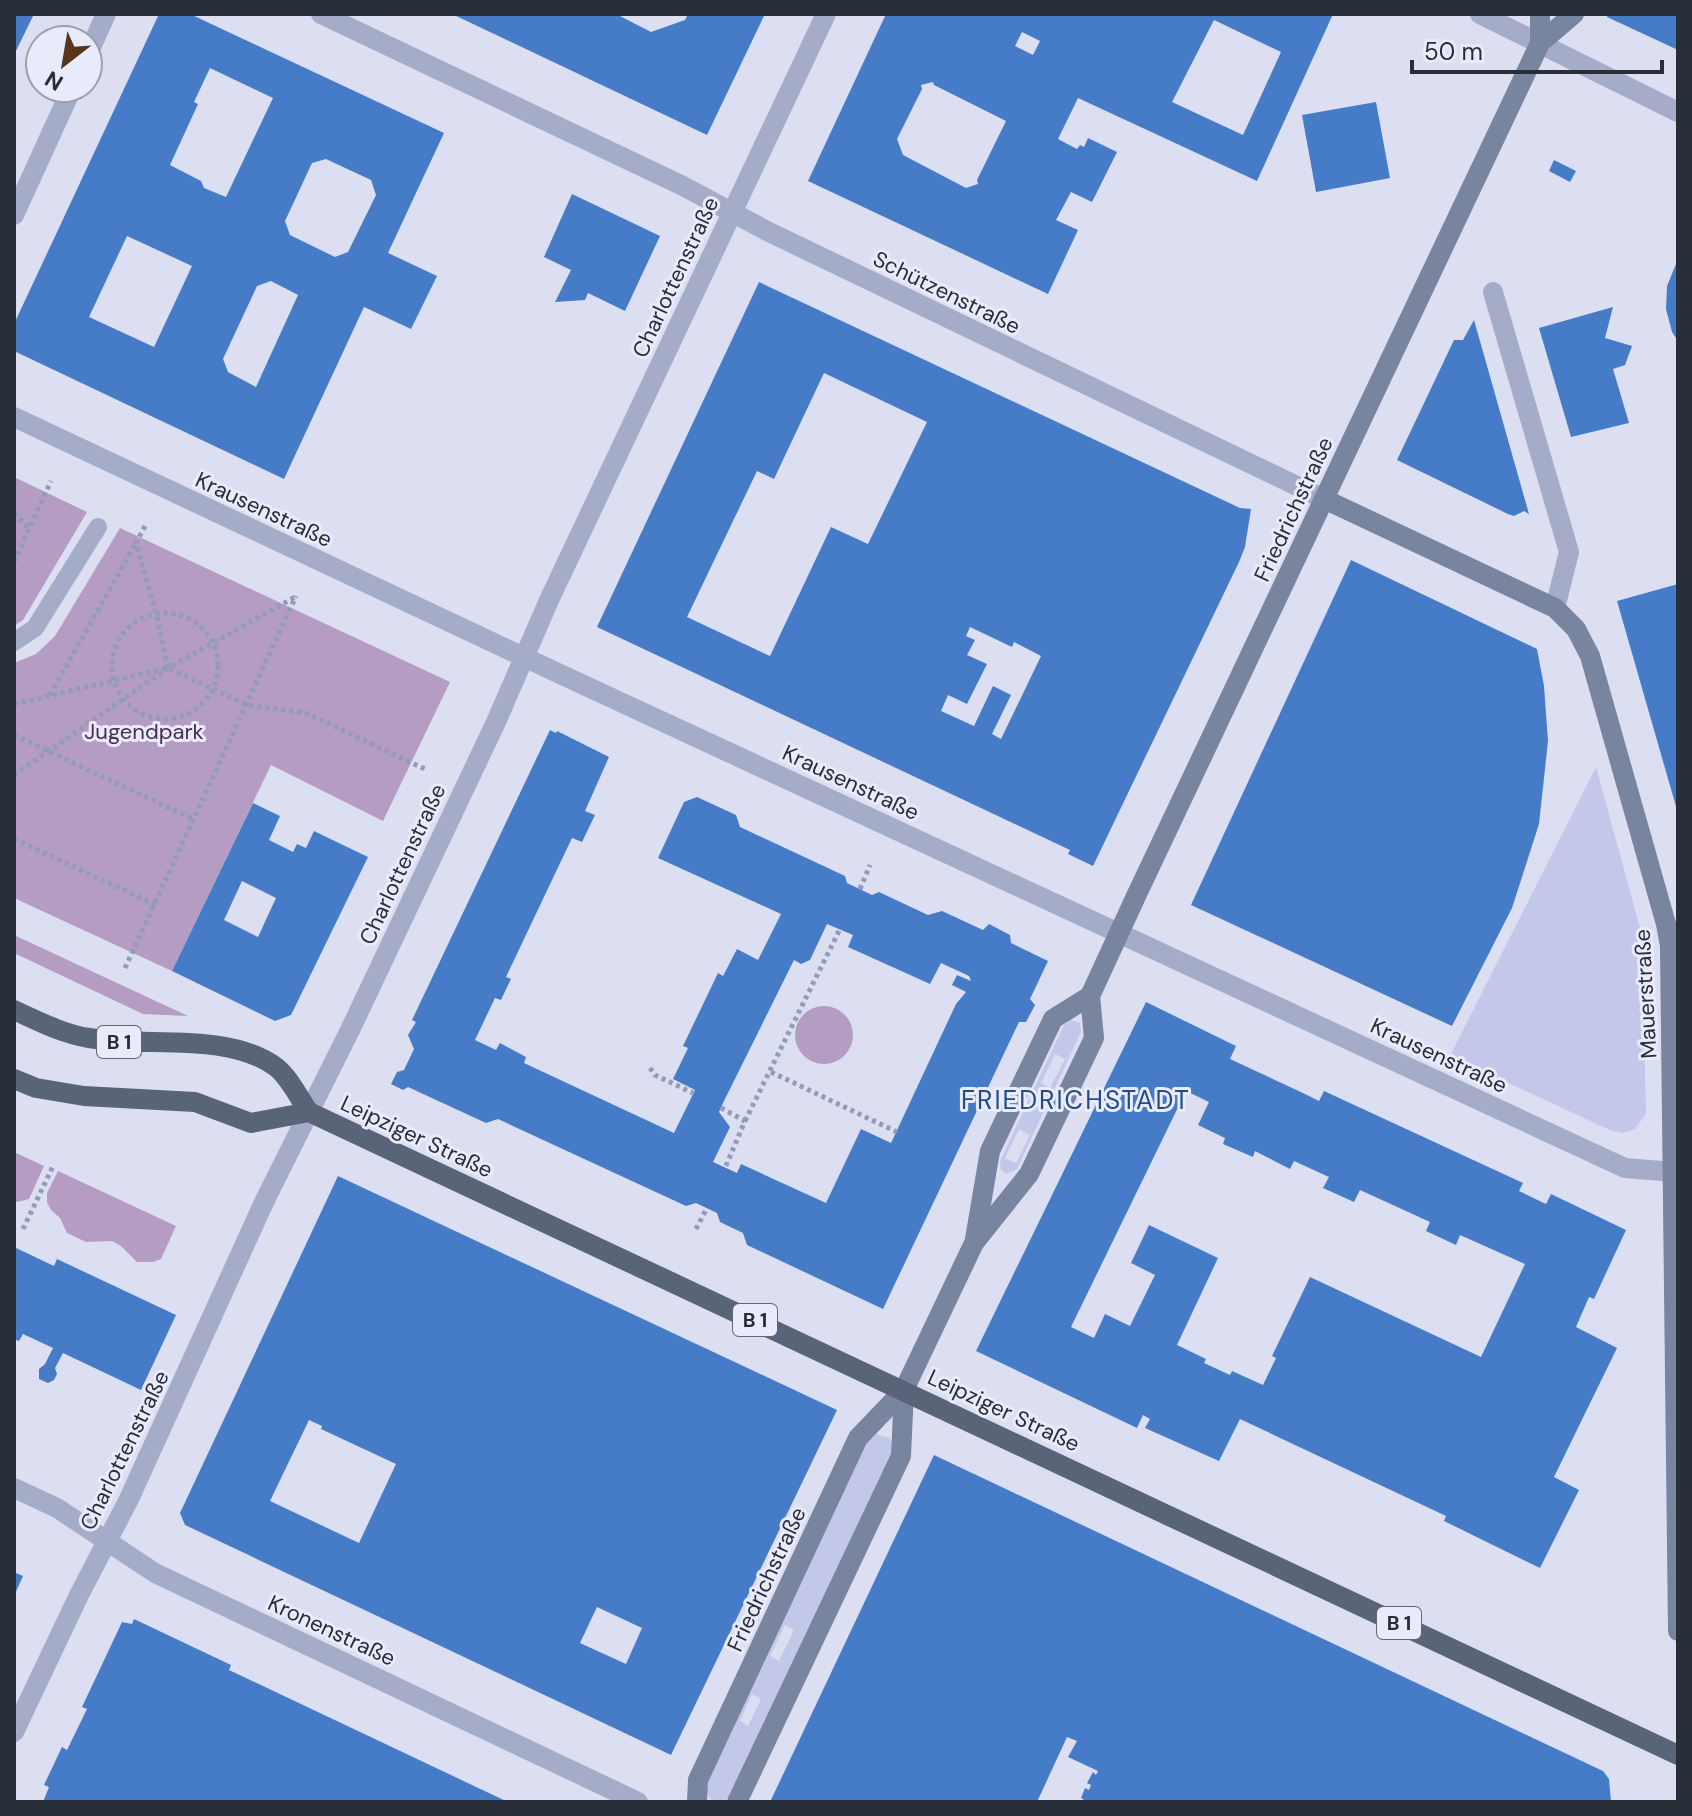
<svg xmlns="http://www.w3.org/2000/svg" width="1692" height="1816" viewBox="0 0 1692 1816" font-family="'DM Sans',sans-serif">
  <style>
    .green { fill: #b59cc2 }
    .plaza { fill: #c3c7ea; fill-rule: evenodd }
    .building { fill: #467cc7; fill-rule: evenodd }
    .lines { fill: none; stroke-linecap: round; stroke-linejoin: round }
    .path { stroke: #929bb7; stroke-width: 5; stroke-dasharray: 4 4; stroke-linecap: butt }
    .lane { stroke: #a5acc8; stroke-width: 18 }
    .street { stroke: #a5acc8; stroke-width: 20 }
    .secondary { stroke: #79849e; stroke-width: 20 }
    .primary { stroke: #596479; stroke-width: 20 }
    .labels { text-anchor: middle; stroke-width: 6; stroke-linejoin: round; paint-order: stroke }
    .shield { fill: #e9ebfa; stroke: #626772; stroke-width: 2 }
    .shield-label { font-size: 20px; font-weight: bold; fill: #282e37 }
    .street-label { font-size: 22px; fill: #282e37; stroke: #e9ebfa }
    .park-label { font-size: 22px; fill: #492c56; stroke: #e9ebfa }
    .quarter-label { font-size: 26px; letter-spacing: 2px; fill: #214c87; stroke: #e9ebfa }
  </style>
  <rect width="100%" height="100%" fill="#dcdff2"/>
  <g class="green">
    <polygon points="14,477 87,512 23,620 14,626"/>
    <polygon points="120,528 450,682 383,821 271,765 172,971 14,898 14,663 36,654 55,636"/>
    <polygon points="14,935 188,1016 143,1014 14,953"/>
    <circle cx="824" cy="1035" r="29"/>
    <polygon points="14,1152 44,1166 29,1199 17,1202 14,1201"/>
    <polygon points="58,1171 176,1226 161,1259 153,1262 137,1262 121,1246 112,1241 86,1242 67,1233 60,1218 51,1210 47,1202 47,1193"/>
  </g>
  <g class="plaza">
    <polygon points="1596,767 1642,935 1646,1114 1635,1129 1623,1133 1612,1131 1450,1056"/>
    <path d="M 1071,1020 L 1080,1023 L 1081,1032 L 1017,1169 L 1007,1174 L 1001,1170 L 1000,1161 L 1064,1025 ZM 1055,1054 L 1065,1059 L 1050,1088 L 1041,1083 ZM 1019,1129 L 1030,1135 L 1016,1163 L 1005,1158 Z"/>
    <path d="M 876,1434 L 889,1438 L 892,1443 L 892,1452 L 730,1796 L 723,1802 L 712,1801 L 706,1793 L 706,1784 L 867,1442 ZM 785,1625 L 794,1630 L 779,1661 L 770,1656 ZM 752,1694 L 761,1699 L 748,1726 L 740,1721 Z"/>
  </g>
  <g class="building">
    <polygon points="14,14 34,14 14,55"/>
    <path d="M 159,14 L 185,16 L 190,14 L 444,133 L 388,253 L 437,276 L 411,329 L 364,307 L 284,479 L 14,351 L 14,324 ZM 210,68 L 273,98 L 226,197 L 204,188 L 201,181 L 170,165 L 198,104 L 194,102 ZM 326,159 L 371,180 L 376,195 L 348,252 L 335,257 L 290,235 L 285,221 L 312,163 ZM 127,236 L 192,266 L 154,347 L 89,317 ZM 271,281 L 298,295 L 256,387 L 228,372 L 223,359 L 257,286 Z"/>
    <polygon points="452,14 616,14 651,32 685,20 688,14 765,14 707,135"/>
    <path d="M 886,14 L 1333,14 L 1257,181 L 1078,98 L 1058,139 L 1077,149 L 1080,145 L 1084,147 L 1088,138 L 1117,152 L 1092,202 L 1071,192 L 1056,220 L 1078,230 L 1048,294 L 808,181 ZM 1214,20 L 1281,52 L 1243,135 L 1172,102 ZM 1022,32 L 1040,41 L 1033,55 L 1015,46 ZM 933,82 L 934,85 L 1006,121 L 977,180 L 978,184 L 966,188 L 903,155 L 897,139 L 922,89 L 921,85 Z"/>
    <polygon points="1608,14 1678,14 1678,50 1607,17"/>
    <polygon points="1376,102 1390,178 1316,192 1302,115"/>
    <polygon points="1554,160 1576,171 1570,182 1549,171"/>
    <polygon points="572,194 660,236 625,311 588,293 585,300 555,302 571,270 544,257"/>
    <polygon points="1678,259 1678,341 1672,332 1666,309 1667,286"/>
    <path d="M 759,282 L 1240,508 L 1251,509 L 1245,547 L 1239,562 L 1093,866 L 1068,854 L 1070,850 L 597,627 ZM 824,373 L 927,422 L 868,544 L 831,527 L 770,656 L 687,617 L 757,471 L 774,479 ZM 970,627 L 1012,647 L 1014,642 L 1041,656 L 1001,739 L 992,734 L 1011,695 L 993,686 L 974,726 L 941,711 L 948,695 L 967,704 L 987,664 L 967,655 L 975,640 L 966,636 Z"/>
    <polygon points="1613,307 1605,338 1632,346 1625,365 1613,369 1629,423 1571,437 1539,328"/>
    <polygon points="1474,320 1529,514 1524,511 1514,516 1508,514 1397,460 1454,340 1463,340"/>
    <polygon points="1351,560 1537,649 1544,686 1548,741 1539,824 1512,908 1452,1026 1191,905"/>
    <polygon points="1678,584 1678,810 1677,810 1617,601"/>
    <path d="M 550,730 L 556,733 L 557,731 L 609,757 L 585,811 L 595,815 L 582,842 L 572,838 L 506,977 L 511,979 L 501,1000 L 495,998 L 475,1040 L 496,1050 L 500,1043 L 526,1057 L 524,1063 L 674,1133 L 695,1090 L 673,1079 L 688,1048 L 683,1046 L 718,973 L 723,976 L 737,949 L 758,960 L 781,914 L 658,858 L 684,802 L 697,797 L 736,815 L 740,827 L 845,876 L 847,883 L 872,895 L 879,892 L 928,915 L 942,911 L 983,930 L 989,924 L 1010,935 L 1011,943 L 1048,961 L 1030,999 L 1035,1005 L 1026,1022 L 1019,1022 L 883,1309 L 747,1245 L 743,1233 L 720,1222 L 717,1213 L 696,1203 L 686,1206 L 498,1119 L 486,1123 L 408,1087 L 403,1090 L 391,1084 L 397,1072 L 404,1070 L 414,1049 L 408,1035 L 416,1022 L 412,1020 ZM 827,924 L 853,935 L 848,947 L 930,984 L 941,963 L 969,976 L 971,981 L 957,975 L 952,985 L 966,992 L 956,1004 L 891,1143 L 861,1129 L 826,1203 L 741,1164 L 737,1173 L 713,1162 L 730,1127 L 719,1112 L 723,1103 L 794,960 L 801,964 L 810,960 Z"/>
    <path d="M 253,803 L 280,816 L 269,840 L 293,852 L 297,844 L 306,848 L 314,831 L 368,857 L 291,1015 L 275,1021 L 172,971 ZM 242,881 L 276,898 L 258,937 L 224,920 Z"/>
    <path d="M 1146,1002 L 1236,1046 L 1230,1059 L 1303,1093 L 1319,1101 L 1324,1091 L 1523,1183 L 1519,1191 L 1546,1204 L 1551,1194 L 1626,1230 L 1594,1299 L 1589,1297 L 1576,1327 L 1617,1348 L 1554,1477 L 1579,1490 L 1540,1568 L 1444,1521 L 1446,1516 L 1240,1419 L 1219,1461 L 1145,1428 L 1150,1419 L 1143,1415 L 1137,1428 L 976,1351 ZM 1186,1091 L 1209,1102 L 1198,1125 L 1225,1138 L 1223,1144 L 1253,1157 L 1255,1151 L 1290,1169 L 1294,1161 L 1329,1177 L 1323,1188 L 1354,1202 L 1360,1190 L 1430,1222 L 1426,1231 L 1456,1245 L 1460,1235 L 1525,1264 L 1481,1357 L 1310,1277 L 1272,1356 L 1276,1358 L 1263,1385 L 1232,1371 L 1230,1375 L 1204,1363 L 1206,1359 L 1177,1345 L 1218,1258 L 1149,1225 L 1131,1263 L 1155,1275 L 1130,1326 L 1105,1314 L 1094,1338 L 1071,1327 Z"/>
    <path d="M 338,1176 L 837,1410 L 671,1755 L 185,1525 L 180,1513 ZM 309,1420 L 322,1426 L 321,1429 L 396,1464 L 359,1543 L 270,1501 ZM 597,1607 L 642,1628 L 626,1664 L 580,1643 Z"/>
    <polygon points="14,1247 54,1266 57,1259 176,1315 141,1390 63,1353 55,1368 57,1374 54,1380 48,1383 39,1379 39,1369 45,1364 53,1348 23,1334 19,1341 14,1339"/>
    <polygon points="934,1455 1603,1771 1609,1779 1611,1802 1083,1802 1084,1800 1081,1798 1085,1788 1089,1790 1091,1785 1087,1783 1093,1772 1096,1775 1098,1771 1068,1757 1077,1741 1067,1737 1037,1802 770,1802"/>
    <polygon points="14,1572 23,1576 14,1596"/>
    <polygon points="134,1619 231,1665 229,1670 508,1802 43,1802 49,1787 44,1785 62,1747 67,1750 87,1709 82,1707 122,1622 132,1624"/>
  </g>
  <g class="lines">
    <g class="path">
      <polyline points="14,513 30,529"/>
      <polyline points="145,526 136,543 156,613 168,668"/>
      <polyline points="14,562 51,481"/>
      <circle cx="165" cy="666" r="53"/>
      <polyline points="50,695 136,543"/>
      <polyline points="14,704 168,668 247,705 306,713 425,769"/>
      <polyline points="14,735 195,820"/>
      <polyline points="14,775 168,668 295,597"/>
      <polyline points="14,839 156,905"/>
      <polyline points="860,889 870,865"/>
      <polyline points="125,968 296,596"/>
      <polyline points="650,1068 655,1075 693,1093"/>
      <polyline points="771,1072 897,1132"/>
      <polyline points="721,1108 745,1121 725,1168"/>
      <polyline points="745,1121 840,929"/>
      <polyline points="23,1229 54,1164"/>
      <polyline points="696,1229 707,1208"/>
    </g>
    <polyline class="lane" points="14,642 35,628 98,527"/>
    <g class="street">
      <polyline points="321,14 683,186 767,231 1324,499"/>
      <polyline points="1480,14 1678,112"/>
      <polyline points="88,54 106,14"/>
      <polyline points="14,215 72,88"/>
      <polyline points="1493,292 1569,552 1555,608"/>
      <polyline points="14,417 560,674 1625,1168 1674,1172"/>
      <polyline points="14,1488 57,1508 155,1573 638,1802"/>
      <polyline points="14,1732 79,1595 129,1499 265,1200 351,1028 496,722 550,598 826,14"/>
    </g>
    <g class="secondary">
      <polyline points="1540,14 1540,43"/>
      <polyline points="1324,499 1555,608 1576,629 1590,656 1666,924 1670,946 1678,1631"/>
      <polyline points="975,1239 990,1151 1053,1019 1090,996"/>
      <polyline points="697,1802 698,1780 858,1438 904,1390 974,1243 1029,1174 1094,1038 1090,996 1137,894 1540,43 1574,14"/>
      <polyline points="737,1802 901,1456 904,1390"/>
    </g>
    <g class="primary">
      <path d="M 14,1010 C 38,1021 63,1034 89,1038 C 146,1048 227,1031 276,1067 C 289,1077 299,1098 309,1112 L 1678,1755"/>
      <polyline points="14,1079 36,1088 84,1096 195,1102 251,1123 309,1112"/>
    </g>
  </g>
  <g class="labels">
    <g class="shield">
      <rect x="97" y="1026" width="44" height="32" rx="6"/>
      <rect x="733" y="1304" width="44" height="32" rx="6"/>
      <rect x="1377" y="1607" width="44" height="32" rx="6"/>
    </g>
    <g class="shield-label">
      <text x="119" y="1049">B 1</text>
      <text x="755" y="1327">B 1</text>
      <text x="1399" y="1630">B 1</text>
    </g>
    <g class="street-label">
      <text transform="translate(675 277) rotate(-65)" y="8">Charlottenstraße</text>
      <text transform="translate(947 292) rotate(26)" y="8">Schützenstraße</text>
      <text transform="translate(264 509) rotate(25)" y="8">Krausenstraße</text>
      <text transform="translate(1293 509) rotate(-65)" y="8">Friedrichstraße</text>
      <text transform="translate(851 782) rotate(25)" y="8">Krausenstraße</text>
      <text transform="translate(402 864) rotate(-65)" y="8">Charlottenstraße</text>
      <text transform="translate(1645 994) rotate(-93)" y="8">Mauerstraße</text>
      <text transform="translate(1439 1055) rotate(25)" y="8">Krausenstraße</text>
      <text transform="translate(417 1136) rotate(25)" y="8">Leipziger Straße</text>
      <text transform="translate(1004 1410) rotate(25)" y="8">Leipziger Straße</text>
      <text transform="translate(124 1450) rotate(-64)" y="8">Charlottenstraße</text>
      <text transform="translate(766 1579) rotate(-65)" y="8">Friedrichstraße</text>
      <text transform="translate(332 1630) rotate(25)" y="8">Kronenstraße</text>
    </g>
    <g class="park-label">
      <text x="144" y="739">Jugendpark</text>
    </g>
    <g class="quarter-label">
      <text x="1076" y="1109">FRIEDRICHSTADT</text>
    </g>
  </g>
  <rect width="1692" height="1816" fill="none" stroke="#282e37" stroke-width="32"/>
  <g transform="translate(64 64) rotate(211)"><circle r="38" fill="#e9ebfa" stroke="#9c9fac" stroke-width="2"/>
  <path d="M0-6L14 30L0 20L-14 30Z" fill="#59351d"/>
  <text y="-12" font-size="22" font-weight="bold" text-anchor="middle" fill="#282e37">N</text>
  </g>
  <path d="M1412 60v12h250v-12" fill="none" stroke="#282e37" stroke-width="4"/>
  <text x="1424" y="60" font-size="24" fill="#282e37" stroke="#e9ebfa" stroke-width="6" paint-order="stroke">50 m</text>
</svg>
